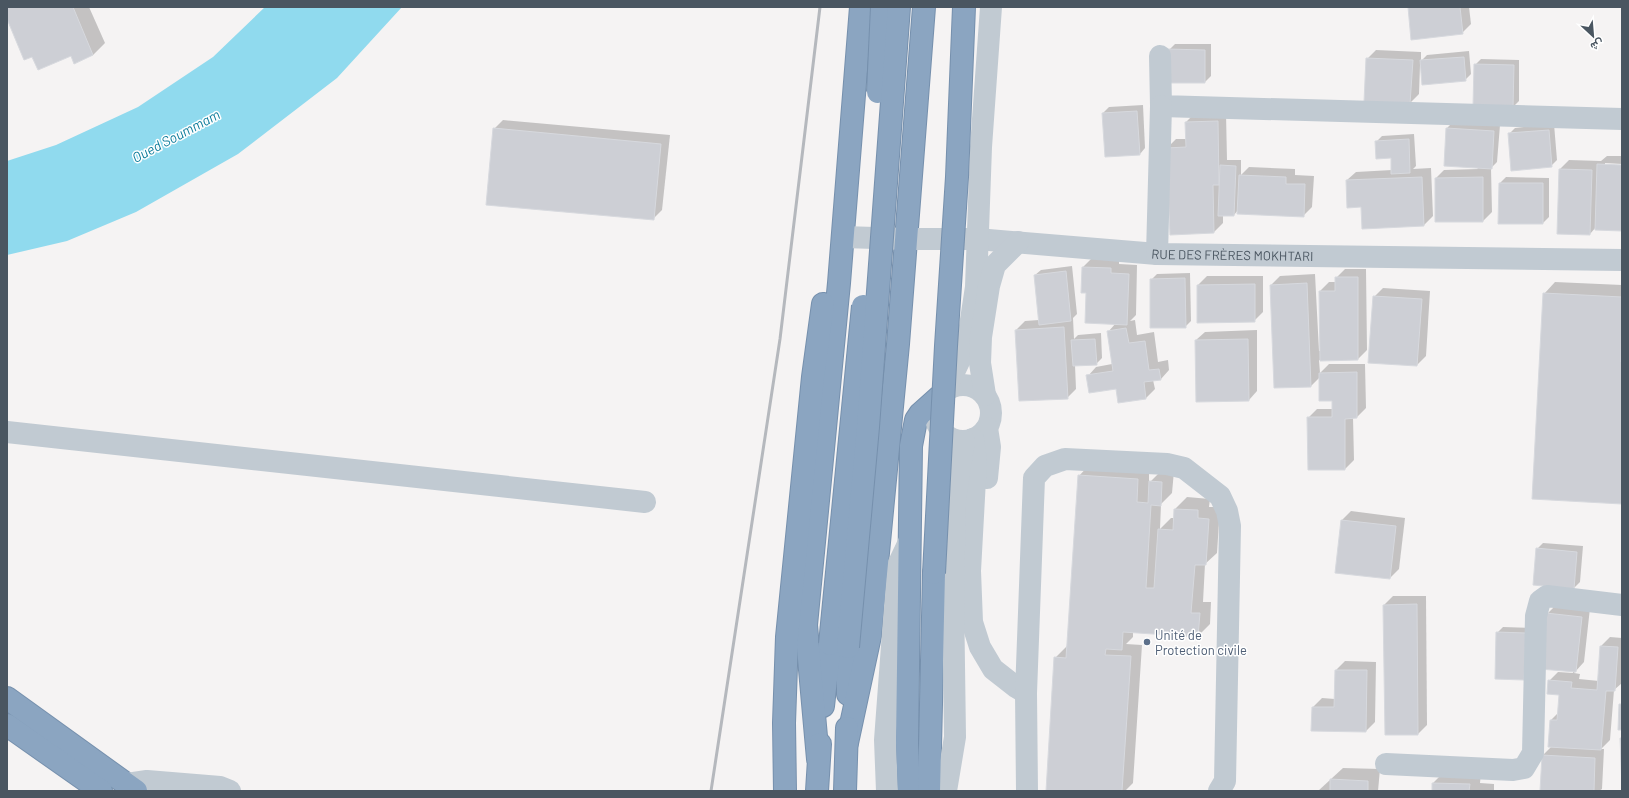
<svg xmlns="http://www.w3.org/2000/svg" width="1629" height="798" viewBox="0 0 1629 798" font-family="Barlow,Vazirmatn,sans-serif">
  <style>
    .water { fill: #90daee }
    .shadow { fill: #0003 }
    .building { fill: #cdcfd5; stroke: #d7d9de }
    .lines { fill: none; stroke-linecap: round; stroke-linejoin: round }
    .highway-casing { stroke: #7690ad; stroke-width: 24 }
    .minor { stroke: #c1cad2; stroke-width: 22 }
    .highway { stroke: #8ba5c1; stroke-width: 22 }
    .rail { stroke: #b5b8bd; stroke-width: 3 }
    .highway-bridge-casing { stroke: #7690ad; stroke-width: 24; stroke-linecap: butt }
    .highway-bridge { stroke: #8ba5c1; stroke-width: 22 }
    .service-dot { fill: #5c6f8a; stroke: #fff; stroke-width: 1.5 }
    .labels { text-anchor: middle; stroke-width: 3; stroke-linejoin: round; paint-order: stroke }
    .street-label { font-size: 13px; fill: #4a5661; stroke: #fff }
    .service-label { font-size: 13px; fill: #4e5e75; stroke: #fff; text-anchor: start }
    .water-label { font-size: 14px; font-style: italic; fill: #0c7c9b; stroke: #fff }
  </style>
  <rect width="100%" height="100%" fill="#f5f3f3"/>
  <polygon class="water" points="265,7 402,7 337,78 238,154 136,212 67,241 7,255 7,161 56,145 138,107 213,57"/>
  <g class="shadow">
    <polygon points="7,7 89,7 105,43 93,55 75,62 71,55 33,56 7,17"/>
    <polygon points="1409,7 1469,7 1471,24 1462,33"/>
    <polygon points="1175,44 1211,44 1211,76 1205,82 1169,50"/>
    <polygon points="1376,50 1421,52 1421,61 1427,55 1469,51 1471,74 1465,80 1420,65 1419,94 1410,103 1367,59"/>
    <polygon points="1481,59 1519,60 1519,101 1513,107 1475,65"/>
    <polygon points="1143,105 1145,148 1140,154 1103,113 1109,107"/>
    <polygon points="1195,113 1226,113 1227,160 1241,160 1241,175 1249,167 1295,169 1295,175 1314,176 1312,207 1303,216 1238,210 1234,215 1223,215 1223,223 1214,232 1167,148 1176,139 1187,139 1186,122"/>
    <polygon points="503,120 670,135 662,210 653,219 494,129"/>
    <polygon points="1453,122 1500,125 1497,162 1491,168 1492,212 1483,221 1436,178 1444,170 1478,169 1447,128"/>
    <polygon points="1554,124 1557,160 1551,166 1509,134 1515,128"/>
    <polygon points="1414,134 1416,166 1413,169 1431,168 1433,216 1424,225 1362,206 1347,180 1356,172 1392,170 1392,157 1376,142 1382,136"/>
    <polygon points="1607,156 1622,156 1622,164 1605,163 1605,165 1622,166 1622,230 1596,227 1590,234 1558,233 1560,169 1569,160 1601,161"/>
    <polygon points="1506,177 1549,178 1549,217 1543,223 1500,183"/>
    <polygon points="1092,258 1119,259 1119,264 1137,265 1136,315 1130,321 1135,320 1137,335 1154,332 1158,362 1168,360 1169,370 1161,379 1153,380 1155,389 1146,398 1119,402 1117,387 1088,376 1096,367 1112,364 1108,332 1116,323 1087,292 1083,267"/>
    <polygon points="1072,266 1077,314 1073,318 1074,339 1078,335 1101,333 1102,358 1096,364 1075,365 1076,389 1067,398 1016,330 1025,321 1039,320 1035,275 1041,270"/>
    <polygon points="1345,269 1366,269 1367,350 1358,359 1319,360 1320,373 1329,364 1365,364 1366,408 1357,417 1353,417 1354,460 1345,469 1308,418 1317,409 1333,409 1333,400 1320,377 1311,386 1271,285 1280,276 1315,274 1319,351 1320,351 1320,291 1329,282 1336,282 1336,278"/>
    <polygon points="1190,273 1191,321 1185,327 1151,280 1157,274"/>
    <polygon points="1207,276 1263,276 1263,312 1254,321 1198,285"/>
    <polygon points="1555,282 1622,285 1622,503 1544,294"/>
    <polygon points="1383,288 1430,291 1426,356 1417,365 1374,297"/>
    <polygon points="1257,330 1257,391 1249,400 1196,340 1205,332"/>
    <polygon points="1090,464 1149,468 1149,483 1162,470 1174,471 1172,493 1161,504 1160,529 1171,518 1175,518 1175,509 1187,497 1210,499 1209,507 1220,507 1217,553 1205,564 1203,602 1211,602 1210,624 1198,636 1133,632 1133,637 1126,644 1142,645 1133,783 1125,791 1065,791 1055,658 1067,646 1079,476"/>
    <polygon points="1351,511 1405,518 1399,569 1390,578 1342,520"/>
    <polygon points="1543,543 1583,546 1580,582 1574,588 1537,549"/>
    <polygon points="1393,596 1426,596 1427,725 1418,734 1386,734 1384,605"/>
    <polygon points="1556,605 1590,608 1584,662 1574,673 1580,674 1579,679 1599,681 1601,646 1610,637 1622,638 1622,683 1614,690 1610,740 1601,749 1604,749 1602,789 1599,791 1541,791 1543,755 1552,746 1549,746 1551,720 1559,712 1560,694 1549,681 1558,672 1573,673 1573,671 1547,614"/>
    <polygon points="1503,627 1531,628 1530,673 1497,633"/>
    <polygon points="1345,661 1376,662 1375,722 1366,731 1313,707 1322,698 1335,699 1336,670"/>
    <polygon points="1343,768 1380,769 1378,791 1318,791"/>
    <polygon points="1445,771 1481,773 1480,783 1494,784 1494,791 1433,791 1433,783"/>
  </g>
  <g class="building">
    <polygon points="7,7 73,7 93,55 74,64 71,56 38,70 32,57 24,60 7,19"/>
    <polygon points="1408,7 1460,7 1463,34 1411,40"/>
    <polygon points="1168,49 1205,50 1205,83 1168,83"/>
    <polygon points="1464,57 1466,81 1422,85 1420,60"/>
    <polygon points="1366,58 1413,60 1410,104 1364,102"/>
    <polygon points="1474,64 1514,65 1513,108 1473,107"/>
    <polygon points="1137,111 1140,155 1105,157 1102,113"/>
    <polygon points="1218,121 1219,185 1213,185 1214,233 1170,235 1166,148 1186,147 1185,122"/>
    <polygon points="493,128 661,144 654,220 486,205"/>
    <polygon points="1446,128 1494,131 1492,169 1444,166"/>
    <polygon points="1549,130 1552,167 1511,171 1508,133"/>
    <polygon points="1409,139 1410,173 1391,174 1391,158 1376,159 1375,141"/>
    <polygon points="1597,164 1622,165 1622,231 1595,230"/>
    <polygon points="1220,165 1236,166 1234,216 1218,216"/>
    <polygon points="1559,169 1592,170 1590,235 1557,234"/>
    <polygon points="1239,175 1286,177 1286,184 1305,184 1304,217 1237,214"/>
    <polygon points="1422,177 1424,226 1362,229 1361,207 1347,208 1346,180"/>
    <polygon points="1483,177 1483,222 1435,222 1435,178"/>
    <polygon points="1499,183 1543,183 1543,224 1498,224"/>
    <polygon points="1082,267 1111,268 1111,273 1129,274 1127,325 1085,323 1086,293 1081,293"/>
    <polygon points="1066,271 1071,321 1039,325 1034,275"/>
    <polygon points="1335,277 1358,277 1358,360 1320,361 1319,291 1335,291"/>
    <polygon points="1185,278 1186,328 1150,328 1150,279"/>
    <polygon points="1307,283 1311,387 1274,388 1270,285"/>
    <polygon points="1255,284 1255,322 1197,323 1197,285"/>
    <polygon points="1543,293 1622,297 1621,362 1622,363 1622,504 1532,499"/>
    <polygon points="1373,296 1422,299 1417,366 1368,363"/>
    <polygon points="1064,327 1068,399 1019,401 1015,330"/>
    <polygon points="1126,328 1129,343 1145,341 1149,370 1159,369 1161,380 1144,382 1146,399 1118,403 1116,389 1089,393 1086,375 1113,371 1107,331"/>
    <polygon points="1095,339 1097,365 1073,366 1071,340"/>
    <polygon points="1248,339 1249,401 1196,402 1195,340"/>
    <polygon points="1357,372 1357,418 1345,419 1345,470 1308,470 1307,417 1332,417 1332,401 1319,401 1319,373"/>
    <polygon points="1078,475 1138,479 1137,502 1148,503 1149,481 1162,482 1161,506 1151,505 1146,588 1154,588 1158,529 1173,530 1174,509 1198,510 1198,518 1209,519 1206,565 1195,565 1191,613 1200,613 1198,637 1123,632 1122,650 1106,649 1105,655 1131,656 1122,791 1046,791 1054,657 1066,658"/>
    <polygon points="1341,520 1396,526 1390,579 1335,573"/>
    <polygon points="1536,548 1577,552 1574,589 1533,585"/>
    <polygon points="1417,604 1418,735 1385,735 1383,605"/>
    <polygon points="1546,613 1582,617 1576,672 1540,669"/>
    <polygon points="1496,632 1526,633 1524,680 1495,679"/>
    <polygon points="1600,646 1618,647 1615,691 1606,691 1601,750 1548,747 1550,720 1557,720 1559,695 1547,694 1548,680 1572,682 1571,688 1597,690"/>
    <polygon points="1335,670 1367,670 1366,732 1311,731 1312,707 1334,707"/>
    <polygon points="1619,704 1622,704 1622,730 1618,730"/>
    <polygon points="1620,738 1622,738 1622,788"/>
    <polygon points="1542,755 1595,758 1594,791 1540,791"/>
    <polygon points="1330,779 1368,781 1368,791 1330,791"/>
    <polygon points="1432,783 1470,784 1469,791 1432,791"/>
  </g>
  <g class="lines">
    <g class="highway-casing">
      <g id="highway">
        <polyline points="848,694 848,647"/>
        <polyline points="7,698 136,791"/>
        <polyline points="823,706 830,644"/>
        <polyline points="7,725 101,791"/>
        <polyline points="847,743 870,636 898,344 924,7"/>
        <polyline points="818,759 806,625 839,283 861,7"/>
        <polyline points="785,791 784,723 787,637 813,377 823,304"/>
        <polyline points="817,791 820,744"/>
        <polyline points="845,791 847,728"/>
        <polyline points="909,791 907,743 911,446 916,420 920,414 939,397"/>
        <polyline points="929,791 934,573"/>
      </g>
    </g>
    <g class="minor">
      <polyline points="1160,56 1161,106 1622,119"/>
      <path id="s1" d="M 843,237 L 907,239 L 977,239 L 1157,254 L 1622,260"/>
      <polyline points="1157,254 1161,106"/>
      <circle cx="963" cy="413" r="28"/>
      <polyline points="945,391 963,353 969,333 976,287 981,147 991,7"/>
      <polyline points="985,395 980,363 981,337 989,286 995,265 1018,242"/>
      <polyline points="987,428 990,447 987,478"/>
      <polyline points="7,432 645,502"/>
      <polyline points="973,439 976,461 970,571 972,622 980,647 993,669 1016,687 1026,693"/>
      <polyline points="1386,764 1513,770 1524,768 1533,753 1536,616 1540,601 1547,596 1622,605"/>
      <polyline points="127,784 147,781 220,787 230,791"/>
      <polyline points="887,791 885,740 898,565 909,542"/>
      <polyline points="946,791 955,737 953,594 955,499 964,441"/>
      <polyline points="1027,791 1026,693 1034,478 1045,466 1065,459 1167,464 1184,468 1220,496 1227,511 1230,526 1225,781 1219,791"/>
    </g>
    <use href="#highway" class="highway"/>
    <polyline class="rail" points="711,791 780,339 820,7"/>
    <g class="highway-bridge-casing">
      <g id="highway-bridge">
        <polyline points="878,92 882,7"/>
        <polyline points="934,573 946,346 957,177 964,7"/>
        <polyline points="830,644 863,306"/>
        <polyline points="848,647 868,427 899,7"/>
      </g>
    </g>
    <use href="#highway-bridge" class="highway-bridge"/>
  </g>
  <circle class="service-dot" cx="1147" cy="642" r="4"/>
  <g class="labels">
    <g class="street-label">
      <text dy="5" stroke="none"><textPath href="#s1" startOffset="390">RUE DES FRÈRES MOKHTARI</textPath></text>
    </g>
    <g class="service-label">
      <text x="1155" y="640">Unité de<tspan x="1155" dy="15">Protection civile</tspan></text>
    </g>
    <g class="water-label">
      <text transform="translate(176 136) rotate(-28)" y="5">Oued Soummam</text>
    </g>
  </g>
  <rect width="1629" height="798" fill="none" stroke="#4a5661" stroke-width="16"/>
  <g transform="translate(1593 36) rotate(154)" stroke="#ffffff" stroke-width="3" paint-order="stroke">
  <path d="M0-3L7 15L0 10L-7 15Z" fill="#4a5661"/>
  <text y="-6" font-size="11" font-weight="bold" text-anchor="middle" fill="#4a5661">ش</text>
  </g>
</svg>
